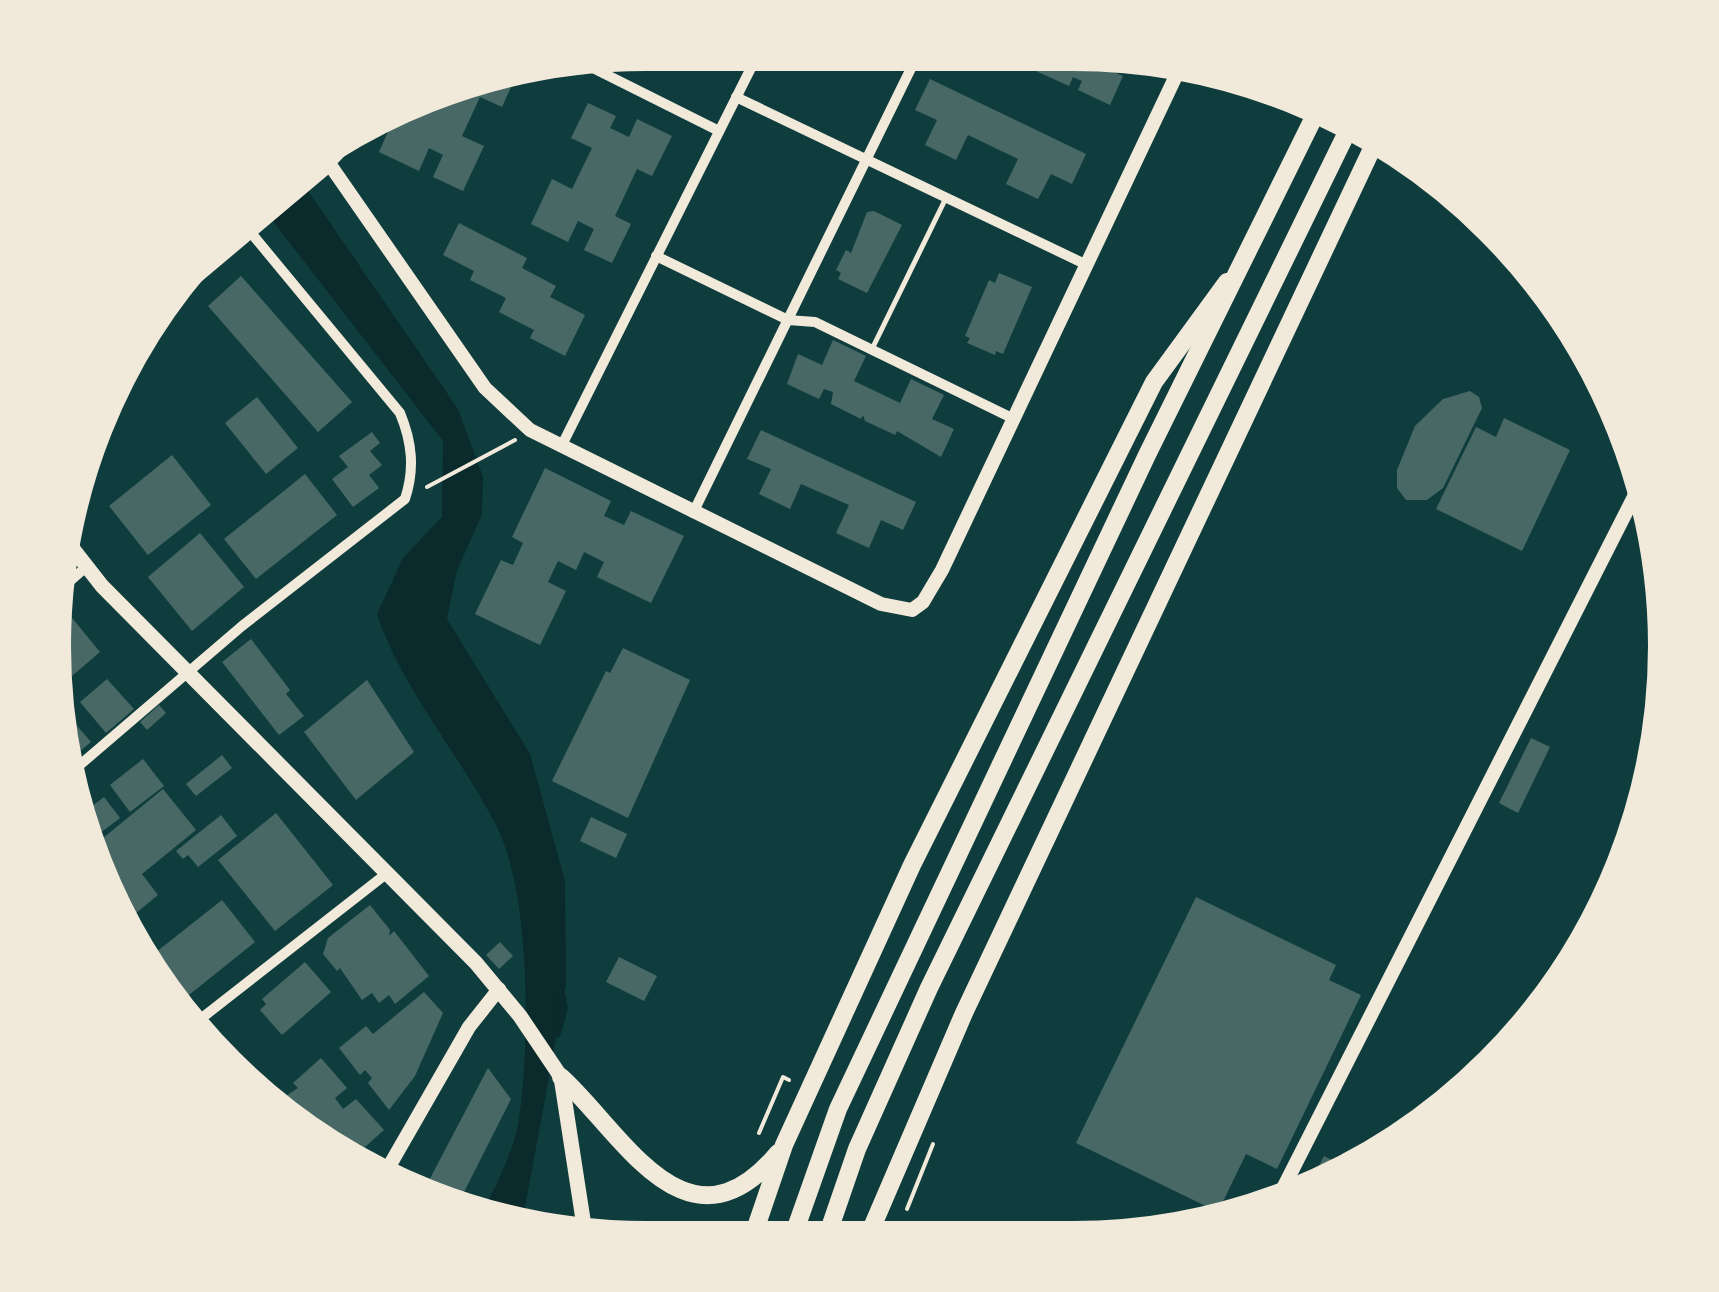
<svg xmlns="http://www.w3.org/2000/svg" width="1719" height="1292" viewBox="0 0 1719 1292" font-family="Arial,sans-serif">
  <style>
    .water { fill: #0a2a2b }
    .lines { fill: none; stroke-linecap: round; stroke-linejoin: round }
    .stream { stroke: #0a2a2b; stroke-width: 8 }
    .building { fill: #486865 }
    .path { stroke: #f1e9da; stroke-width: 4 }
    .service { stroke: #f1e9da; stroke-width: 5 }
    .minor { stroke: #f1e9da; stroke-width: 10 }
    .tertiary { stroke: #f1e9da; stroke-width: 14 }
    .secondary { stroke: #f1e9da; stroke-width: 15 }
    .trunk { stroke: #f1e9da; stroke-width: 18 }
    .rim { fill: none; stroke: #f1e9da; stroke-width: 12 }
  </style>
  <rect width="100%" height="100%" fill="#0f3d3e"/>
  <path class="water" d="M 293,169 L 458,409 L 483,477 L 482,515 L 457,570 L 447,619 L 530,754 L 565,881 L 566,984 L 522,1224 L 483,1211 C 497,1184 515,1148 519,1119 C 530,1043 531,894 496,825 C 459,753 403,691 377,614 L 403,558 L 442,517 L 443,441 L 255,198 Z"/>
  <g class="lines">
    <polyline class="stream" points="557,1033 564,1008 561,994"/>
  </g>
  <g class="building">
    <polygon points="1001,48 1111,49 1102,67 1123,76 1110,105 1078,90 1082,81 1073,77 1069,86 998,54"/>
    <polygon points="516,65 520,67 502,107 480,97 462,136 484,146 463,191 433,177 443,155 429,148 419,171 379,152 399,107 421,117 433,92 491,68"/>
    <polygon points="930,79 1086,154 1072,184 1051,174 1038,199 1006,184 1018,159 968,135 956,160 925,145 937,120 915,110"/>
    <polygon points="588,103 616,116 610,128 629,137 637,119 672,136 652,176 637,169 615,216 631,224 612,263 584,250 594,229 578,221 568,242 531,224 552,179 572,189 592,148 571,138"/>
    <polygon points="874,211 902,225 867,293 838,279 841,273 836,270 846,250 851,253 867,212"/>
    <polygon points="459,223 527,258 522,268 556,286 550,297 585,315 565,356 530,338 534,330 499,312 506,298 470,280 474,271 443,255"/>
    <polygon points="999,273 1032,287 1003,354 996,351 995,355 967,343 970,338 965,336 989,280 995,283"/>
    <polygon points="241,276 352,402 318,432 208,306"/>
    <polygon points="833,340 866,356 854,381 900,403 911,379 944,395 932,419 954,429 941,457 897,431 895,435 865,421 863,415 861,419 831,404 833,392 824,389 819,399 787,384 798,354 822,365"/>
    <polygon points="1470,391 1479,397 1482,408 1443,488 1427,500 1406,500 1397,488 1397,470 1415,426 1443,399"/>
    <polygon points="257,397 298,448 266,474 225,423"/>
    <polygon points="1504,418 1570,450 1522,551 1436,509 1476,427 1496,437"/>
    <polygon points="761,430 916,502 903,530 881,520 869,548 836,533 849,505 801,484 790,509 759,494 771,469 747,459"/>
    <polygon points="372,432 380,443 370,451 382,465 369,475 379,488 353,507 332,479 348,467 339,456"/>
    <polygon points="172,455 211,505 148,555 109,506"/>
    <polygon points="545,468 611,501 604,516 624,525 631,511 684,536 651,603 597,577 604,562 584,552 576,570 558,561 548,582 566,591 540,645 475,614 501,560 513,565 523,543 512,537"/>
    <polygon points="305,474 337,515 256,579 224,539"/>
    <polygon points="200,533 244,587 192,631 148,577"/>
    <polygon points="68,613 100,652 51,694 53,626"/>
    <polygon points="251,639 290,690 286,694 304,716 279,735 222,662"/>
    <polygon points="623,648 690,680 628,818 552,781 606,671 610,673"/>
    <polygon points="107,679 134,709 106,733 80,702"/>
    <polygon points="367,680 414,752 356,800 304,732"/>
    <polygon points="159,705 166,713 147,730 140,722"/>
    <polygon points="66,713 91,742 64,764 56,721"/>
    <polygon points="1531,738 1550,747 1518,813 1499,803"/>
    <polygon points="222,755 232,768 196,796 186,784"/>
    <polygon points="143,759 164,786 130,812 110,785"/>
    <polygon points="163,789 196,830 142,874 158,895 124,923 110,900 114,896 86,852"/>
    <polygon points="104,797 120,818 83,846 75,819"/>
    <polygon points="276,813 333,885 275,931 218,860"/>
    <polygon points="221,815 237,836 198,867 188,855 183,859 176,851"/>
    <polygon points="591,817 627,834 616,858 580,841"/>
    <polygon points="1196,897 1336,965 1329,980 1361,995 1277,1169 1246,1154 1218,1212 1076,1143"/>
    <polygon points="222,900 255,942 179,1003 146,960"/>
    <polygon points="370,905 390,930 389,936 394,931 429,976 395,1004 389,995 379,1003 372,993 362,1000 340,968 337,971 323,954 328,938"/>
    <polygon points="500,942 513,956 499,969 486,955"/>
    <polygon points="619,957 657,976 644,1001 606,982"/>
    <polygon points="305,962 331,992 282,1035 260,1010 266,1004 262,999"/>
    <polygon points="424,992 443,1013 415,1076 389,1110 368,1083 372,1078 365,1070 360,1075 339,1048 366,1026 373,1034"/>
    <polygon points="321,1058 347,1088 335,1098 343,1109 356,1099 384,1130 346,1164 271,1106 298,1088 293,1083"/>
    <polygon points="488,1068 511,1099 459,1202 424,1190"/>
    <polygon points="1324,1156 1354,1171 1303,1198"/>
  </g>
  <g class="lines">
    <g class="path">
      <polyline points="427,487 515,440"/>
      <polyline points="759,1133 783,1077 789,1080"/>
      <polyline points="907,1209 933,1144"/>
    </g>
    <polyline class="service" points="873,347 945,200"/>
    <g class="minor">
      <polyline points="571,57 719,131"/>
      <polyline points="736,97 1087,265"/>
      <polyline points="329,165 349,144 360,122"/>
      <polyline points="656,256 788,320 815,322 1014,419"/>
      <polyline points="561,447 761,48"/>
      <polyline points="693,513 921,48"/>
      <polyline points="55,594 85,568"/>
      <path d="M 67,776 L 242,626 L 405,499 C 415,469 412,442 400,413 L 252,234"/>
      <polyline points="189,1028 386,874"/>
    </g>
    <g class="tertiary">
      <polyline points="319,149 485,388 530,430 881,604 912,610 923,602 942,570 1183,61"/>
      <polyline points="165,303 329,165"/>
      <polyline points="383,1177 469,1027 499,989"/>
      <polyline points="1274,1206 1641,483"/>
    </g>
    <polyline class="secondary" points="59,531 102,586 476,963 520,1016 561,1077 586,1239"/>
    <g class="trunk">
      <path d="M 561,1077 C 622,1132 687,1262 778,1153"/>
      <polyline points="752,1239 784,1145 912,865 1154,382 1227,282"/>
      <polyline points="792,1239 838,1109 1147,455 1318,109"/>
      <polyline points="826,1239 857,1149 929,988 1351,124"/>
      <polyline points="867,1239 964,1013 1378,136"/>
    </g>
  </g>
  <path d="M0 0H1719V1292H0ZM646 65H1073A581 581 0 0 1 1654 646V646A581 581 0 0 1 1073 1227H646A581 581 0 0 1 65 646V646A581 581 0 0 1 646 65Z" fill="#f1e9da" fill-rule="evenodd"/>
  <path class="rim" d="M646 65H1073A581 581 0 0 1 1654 646V646A581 581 0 0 1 1073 1227H646A581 581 0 0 1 65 646V646A581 581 0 0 1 646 65Z"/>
</svg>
